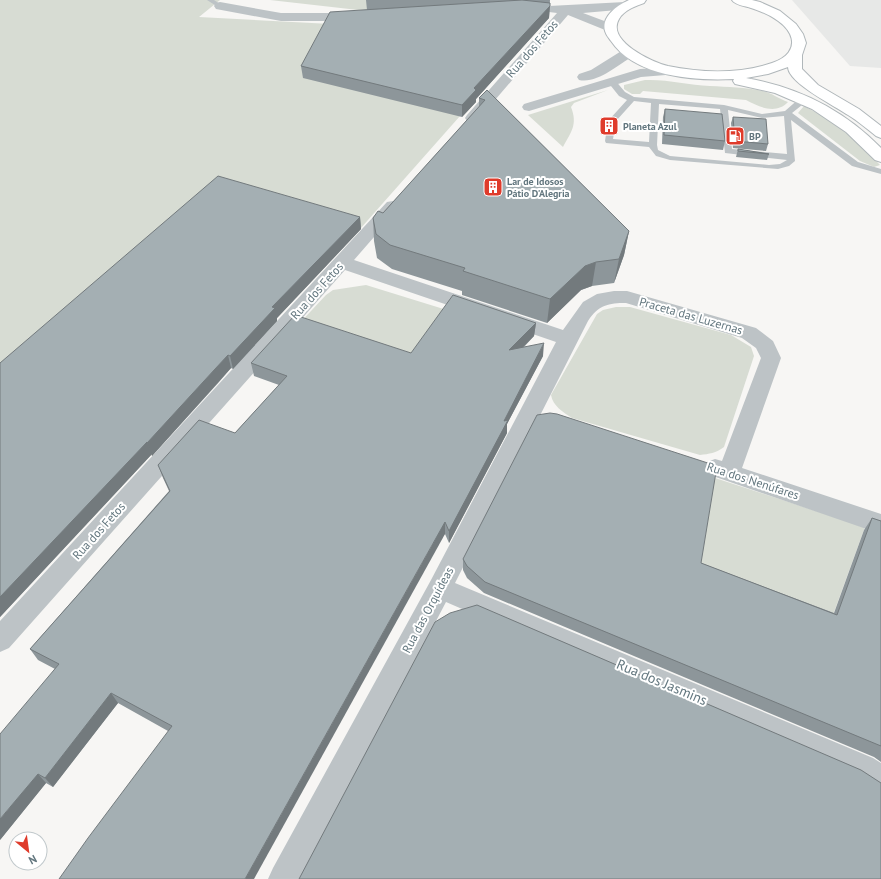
<svg xmlns="http://www.w3.org/2000/svg" width="881" height="879" viewBox="0 0 881 879" font-family="'PT Sans',sans-serif">
  <style>
    .built { fill: #e7e8e7 }
    .green { fill: #d7dcd3 }
    .lines { fill: none; stroke-linecap: round; stroke-linejoin: round }
    .secondary-casing { stroke: #b0b7ba; stroke-width: 2 }
    .service { fill: #bdc3c6; fill-rule: evenodd }
    .minor { fill: #bdc3c6; fill-rule: evenodd }
    .secondary { fill: #fff; fill-rule: evenodd }
    .wall { fill: #8d969a }
    .shaded-wall { fill: #737a7d }
    .building { fill: #a4afb3; stroke: #737a7d }
    .labels { text-anchor: middle; stroke-width: 4; stroke-linejoin: round; paint-order: stroke }
    .far-poi-label { font-size: 10px; font-weight: bold; fill: #62767e; stroke: #fff; text-anchor: start }
    .street-label { font-size: 12px; fill: #62767e; stroke: #fff }
    .near-street-label { font-size: 14px; fill: #62767e; stroke: #fff }
  </style>
  <rect width="100%" height="100%" fill="#f7f6f4"/>
  <polygon class="built" points="792,0 881,0 881,68 850,66"/>
  <g class="green">
    <polygon points="0,0 220,0 199,17 331,24 460,116 360,229 0,382"/>
    <polygon points="270,0 373,0 367,11"/>
    <path d="M 645,80 C 667,79 688,85 710,86 C 728,87 745,87 763,91 C 772,93 779,99 788,102 C 776,115 759,107 746,100 L 643,91 L 640,94 L 632,94 L 624,89 L 624,85 Z"/>
    <path d="M 608,90 L 574,103 L 571,107 C 578,125 571,132 563,147 L 528,115 Z"/>
    <polygon points="804,106 832,121 862,146 880,165 874,167 860,161 798,113"/>
    <polygon points="366,285 450,311 418,357 296,327 326,295 333,290"/>
    <path d="M 616,307 L 630,307 L 731,335 L 751,347 L 754,356 L 724,447 C 716,453 709,454 700,455 L 572,418 C 563,412 553,406 551,395 L 597,314 L 603,310 Z"/>
    <polygon points="712,477 865,527 829,626 696,575"/>
  </g>
  <g class="lines">
    <g class="secondary-casing">
      <path id="secondary" d="M 629,0 L 646,0 L 644,3 C 636,6 624,10 619,19 C 606,41 652,62 668,66 C 702,73 739,74 772,63 C 785,59 797,49 790,34 C 784,21 764,12 751,8 C 745,6 735,5 732,0 L 752,0 L 760,2 L 780,11 L 796,24 L 803,34 L 806,43 L 802,55 L 802,69 L 818,85 L 859,109 L 881,126 L 881,138 L 876,136 C 867,129 858,121 848,115 C 835,106 788,83 788,67 L 768,74 L 746,78 C 798,87 844,110 881,148 L 881,162 L 875,160 L 846,132 L 812,109 L 775,93 L 735,84 L 733,81 L 734,79 C 695,81 635,77 611,41 C 609,38 606,35 605,31 C 601,16 618,5 629,0 Z"/>
    </g>
    <g class="service">
      <polygon points="207,0 214,0 223,6 218,7"/>
      <path d="M 608,79 L 614,79 L 625,92 L 634,97 L 724,105 L 762,114 L 785,111 L 801,97 L 807,97 L 807,101 L 792,113 L 858,162 L 881,169 L 881,174 L 852,166 L 791,120 L 795,161 L 789,166 L 778,169 L 670,160 L 656,156 L 649,147 L 606,143 L 605,141 L 608,121 L 627,100 L 619,96 L 607,81 ZM 634,101 L 651,103 L 649,142 L 613,139 L 616,121 ZM 659,104 L 720,109 L 725,153 L 787,160 L 780,164 L 769,165 L 670,156 L 658,150 L 657,145 ZM 728,110 L 762,118 L 784,116 L 787,154 L 732,149 Z"/>
    </g>
    <g class="minor">
      <polygon points="220,2 281,13 357,13 362,14 363,17 362,20 357,21 281,21 216,9 214,6 216,3"/>
      <polygon points="625,2 629,3 631,6 629,9 583,13 615,25 616,28 615,31 610,32 568,15 477,121 472,122 467,121 465,118 467,115 557,13 549,12 547,9 549,6"/>
      <path d="M 628,49 L 633,50 L 635,53 L 633,56 C 618,65 597,84 579,80 L 577,77 L 579,74 L 591,70 L 623,50 Z"/>
      <polygon points="673,67 678,68 680,71 678,74 641,77 529,111 524,110 522,107 524,104 640,69"/>
      <path d="M 393,201 L 399,202 L 401,206 L 354,260 L 563,330 L 583,302 L 597,294 L 614,291 L 627,291 L 756,328 L 773,341 L 781,358 L 742,468 L 881,514 L 881,534 L 707,474 L 704,468 L 707,462 L 715,459 L 722,461 L 761,358 L 756,348 L 742,338 L 626,303 C 609,303 598,305 588,321 L 455,583 L 873,758 L 881,763 L 881,796 L 871,791 L 853,778 L 446,602 L 301,879 L 268,879 L 273,868 L 431,580 L 556,342 L 345,270 L 9,648 L 0,652 L 0,621 L 387,202 Z"/>
    </g>
    <use href="#secondary" class="secondary"/>
  </g>
  <g class="wall">
    <polygon points="366,0 550,0 549,18 476,99 476,102 462,117 303,78 301,66 367,10"/>
    <polygon points="487,90 629,231 624,255 614,283 592,286 581,290 547,323 462,295 462,291 392,269 377,258 374,241 373,218 383,213 479,107 479,98"/>
    <polygon points="665,109 725,141 723,150 662,144 663,117"/>
    <polygon points="733,117 768,144 766,151 733,148 731,123"/>
    <polygon points="738,149 769,154 767,160 736,157"/>
    <polygon points="360,217 361,229 277,318 277,321 233,369 231,368 219,382 152,456 152,454 0,617 0,363"/>
    <polygon points="536,323 534,336 524,347 543,356 507,424 507,433 449,543 445,534 168,731 118,703 53,787 46,783 0,840 55,669 38,660 30,649 169,491 163,478 158,465 235,433 279,385 254,376 251,363 411,353"/>
    <polygon points="872,518 881,521 881,762 874,757 484,593 467,578 463,570 463,559 701,563 834,613 864,530"/>
  </g>
  <g class="shaded-wall">
    <polygon points="550,6 549,18 476,99 476,102 462,117 462,105 474,88"/>
    <polygon points="360,217 361,229 277,318 277,321 233,369 230,356 272,307"/>
    <polygon points="629,231 624,255 614,283 619,259"/>
    <polygon points="596,262 592,286 581,290 547,323 550,299 585,266"/>
    <polygon points="536,323 534,336 508,362 509,350"/>
    <polygon points="544,343 543,356 507,424 507,433 449,543 449,531 504,421"/>
    <polygon points="228,355 231,368 152,456 147,443"/>
    <polygon points="147,442 152,454 0,617 0,597"/>
    <polygon points="445,522 445,534 254,879 245,879"/>
    <polygon points="111,693 118,703 53,787 45,778"/>
    <polygon points="38,774 46,783 0,840 0,819"/>
  </g>
  <g class="building">
    <polygon points="522,0 550,3 550,6 474,88 476,90 462,105 301,66 330,12"/>
    <polygon points="487,90 629,231 619,259 596,262 585,266 550,299 463,271 465,268 390,245 376,234 373,218 378,211 383,213 485,100 479,98"/>
    <polygon points="665,109 722,114 725,141 664,135"/>
    <polygon points="733,117 766,119 768,144 735,141"/>
    <polygon points="738,149 769,154 738,151"/>
    <polygon points="218,176 360,217 272,307 275,308 230,356 228,355 215,369 147,443 147,442 0,597 0,363"/>
    <polygon points="453,295 536,323 509,350 544,343 504,421 508,420 449,531 445,522 245,879 59,879 88,838 172,726 111,693 45,778 38,774 0,819 0,734 59,664 30,649 170,491 158,465 199,420 235,433 287,376 251,363 295,315 411,353"/>
    <polygon points="550,413 557,414 717,466 701,563 837,615 872,518 881,521 881,746 485,582 467,566 463,559 537,415"/>
    <polygon points="477,605 861,770 881,783 881,879 299,879 435,622 450,613"/>
  </g>
  <defs>
    <g id="building-square" transform="scale(1)"><rect x="-9" y="-9" width="18" height="18" rx="4" fill="#df3b2b" stroke="#fff"/><path d="M-4-6H4V6H1V3H-1V6H-4ZM-2.5-4.3h1.7v1.8h-1.7ZM.8-4.3h1.7v1.8H.8ZM-2.5-1h1.7V.8h-1.7ZM.8-1h1.7V.8H.8Z" fill="#fff"/></g>
    <g id="fuel-square" transform="scale(1)"><rect x="-9" y="-9" width="18" height="18" rx="4" fill="#df3b2b" stroke="#fff"/><path d="M-5.5-6h7V0h2V4h1.3V-2.5L3-4.5l.8-.8L6-3V5H2.5V1h-1V6h-7ZM-4.2-4.7v3.2H.2V-4.7Z" fill="#fff"/></g>
  </defs>
  <g fill-rule="evenodd">
    <use href="#building-square" x="609" y="126"/>
    <use href="#fuel-square" x="735" y="136"/>
    <use href="#building-square" x="493" y="187"/>
  </g>
  <g class="labels">
    <g class="far-poi-label">
      <text x="623" y="130">Planeta Azul</text>
      <text x="749" y="140">BP</text>
      <text x="507" y="185">Lar de Idosos<tspan x="507" dy="12">Pátio D'Alegria</tspan></text>
    </g>
    <g class="street-label">
      <text transform="translate(532 49) rotate(-49)" y="4">Rua dos Fetos</text>
      <text transform="translate(317 291) rotate(-48)" y="4">Rua dos Fetos</text>
      <text transform="translate(691 316) rotate(16)" y="4">Praceta das Luzernas</text>
      <text transform="translate(753 481) rotate(18)" y="4">Rua dos Nenúfares</text>
      <text transform="translate(99 531) rotate(-48)" y="4">Rua dos Fetos</text>
      <text transform="translate(428 610) rotate(-62)" y="4">Rua das Orquídeas</text>
    </g>
    <g class="near-street-label">
      <text transform="translate(662 682) rotate(23)" y="5">Rua dos Jasmins</text>
    </g>
  </g>
  <g transform="translate(28 851) rotate(151)"><circle r="19" fill="#ffffff" stroke="#c0c8cb"/>
  <path d="M0-3L7 15L0 10L-7 15Z" fill="#df3b2b"/>
  <text y="-6" font-size="11" font-weight="bold" text-anchor="middle" fill="#62767e">N</text>
  </g>
</svg>
